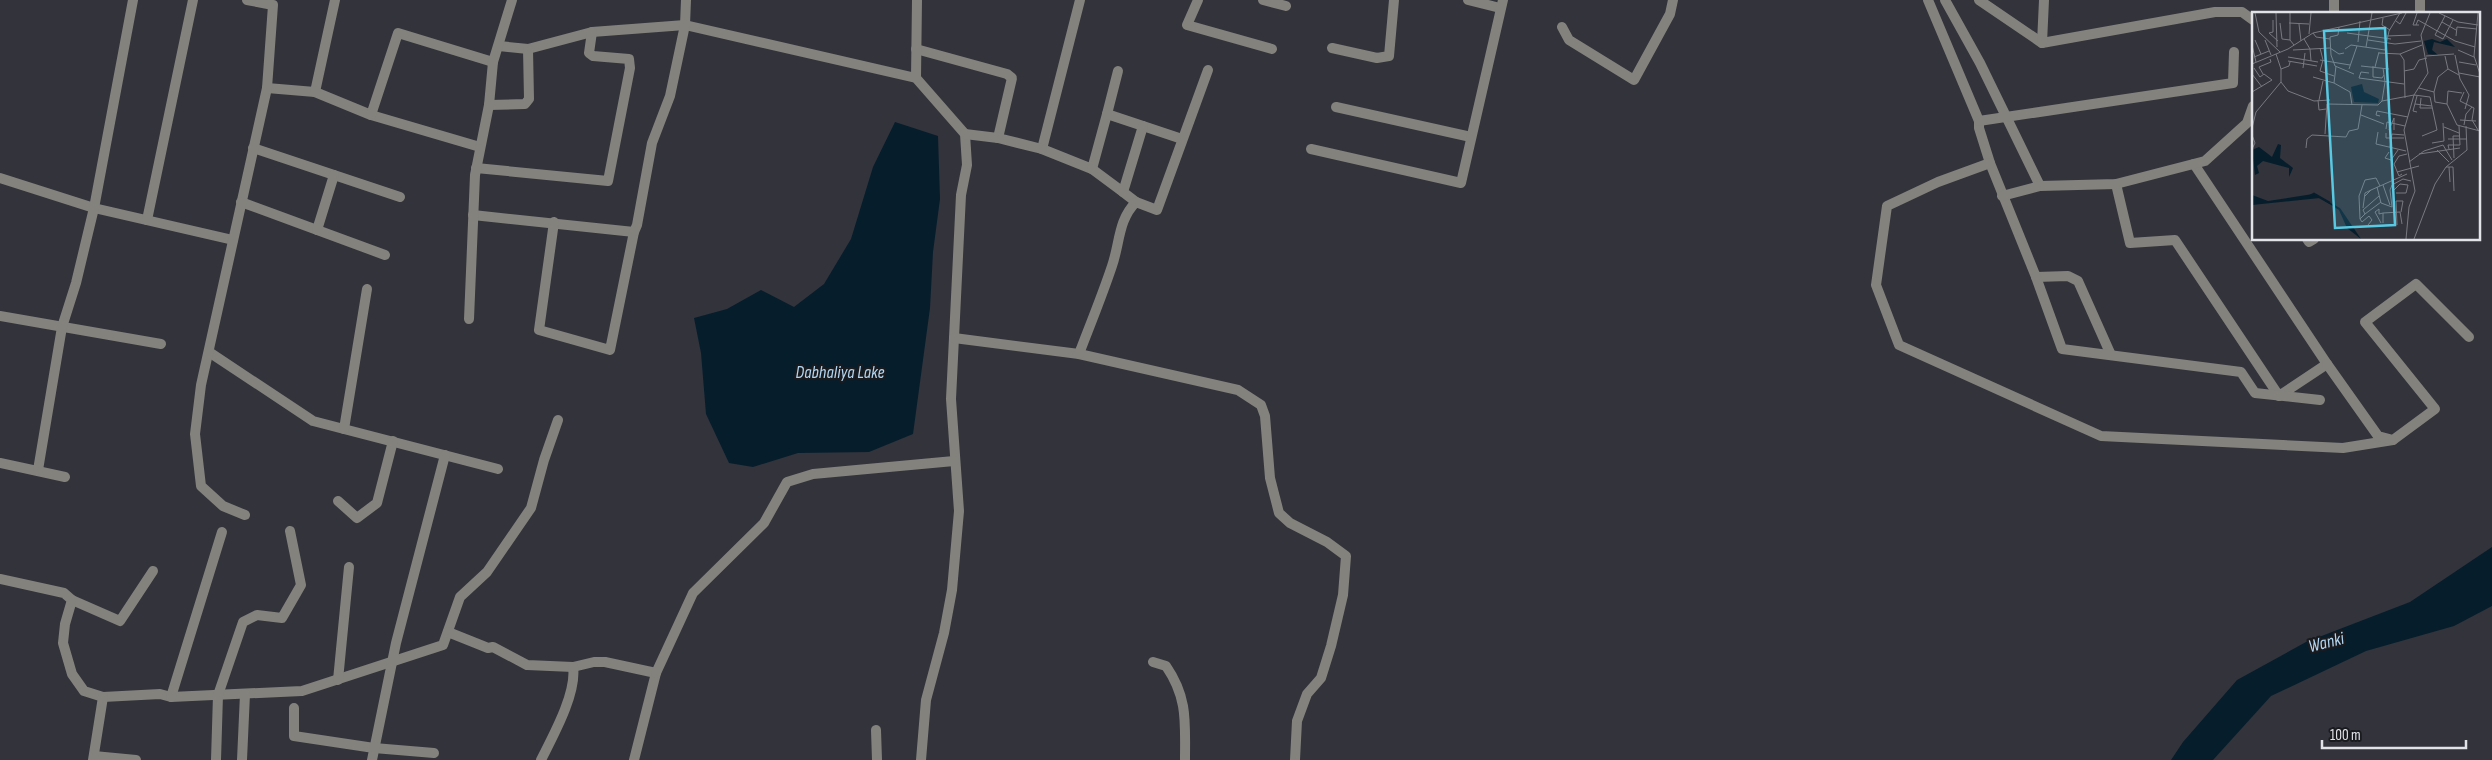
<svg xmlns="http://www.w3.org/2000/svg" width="2492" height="760" viewBox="0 0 2492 760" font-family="'Sofia Sans Condensed',sans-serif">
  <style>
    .water { fill: #061d2c }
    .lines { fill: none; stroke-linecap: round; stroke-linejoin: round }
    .minor { stroke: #83827d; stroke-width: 10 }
    .labels { text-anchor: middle; stroke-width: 4.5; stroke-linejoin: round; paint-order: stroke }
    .water-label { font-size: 18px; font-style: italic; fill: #b3d7f2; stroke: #1a1b1f }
    .inset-river { fill: none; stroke: #061d2c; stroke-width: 2.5 }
    .inset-road { fill: none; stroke: #787981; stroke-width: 1 }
    .view { fill: #58c9e3; fill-opacity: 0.15; stroke: #58c9e3; stroke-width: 2.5 }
    .inset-edge { fill: none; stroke: #e2e3e9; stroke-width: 2.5 }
  </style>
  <rect width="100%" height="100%" fill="#32333b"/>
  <g class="water">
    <polygon points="895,122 938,136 940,199 933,252 930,308 913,434 869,452 798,453 753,467 729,463 706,414 701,353 694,318 727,309 761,290 794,307 824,284 851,239 873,167"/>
    <polygon points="2492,547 2492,606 2454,626 2366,651 2271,696 2213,760 2171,760 2183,742 2237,680 2306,642 2410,602"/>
  </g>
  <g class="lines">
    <g class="minor">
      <polyline points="1080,0 1042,149 1092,169 1107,114"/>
      <polyline points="1198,0 1187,25 1272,49"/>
      <polyline points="1263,0 1286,6"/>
      <polyline points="1468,0 1500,8"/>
      <polyline points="1928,0 1979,121 1979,128 1990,163 2036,277 2068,276 2078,281 2111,355"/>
      <polyline points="1945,0 1980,63 2040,186"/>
      <polyline points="1979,0 2042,43 2215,12 2242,12 2253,20"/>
      <polyline points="2334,0 2334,14"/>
      <polyline points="2420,14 2420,0"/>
      <polyline points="1562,27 1569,40 1634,80 1670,14 1673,0"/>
      <polyline points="2042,43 2044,0"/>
      <polyline points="499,46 528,49 592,32 685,25 916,78 965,134 967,165 961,195 951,399 959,511 952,590 944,633 926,700 921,760"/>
      <polyline points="1332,48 1377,58 1389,56 1394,0"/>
      <polyline points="916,49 1007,74 1012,78 998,138"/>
      <polyline points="1118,71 1107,114 1182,139"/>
      <polyline points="916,78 917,0"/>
      <polyline points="267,88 315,92 371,115 480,147"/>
      <polyline points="315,92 335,0"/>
      <polyline points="489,105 525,104 529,99 528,49"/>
      <polyline points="1336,107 1471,137"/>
      <polyline points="371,115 398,33 493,62"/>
      <polyline points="1979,121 2233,83 2234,52"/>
      <polyline points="965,134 998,138 1042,149"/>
      <polyline points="253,148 400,197"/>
      <polyline points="1311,149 1461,183 1503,0"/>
      <polyline points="1990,163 1938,182 1887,206 1876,285 1899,345 2101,436 2343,448 2393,440"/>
      <polyline points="476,168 608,181 630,68 629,59 593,56 589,53 592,32"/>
      <polyline points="1092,169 1123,192"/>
      <polyline points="0,178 94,208 233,240"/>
      <polyline points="2116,184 2130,243 2175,240 2279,396 2327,364 2194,164"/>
      <polyline points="2002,196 2040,186 2116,184 2205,161 2247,123 2253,106"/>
      <polyline points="241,202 385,255"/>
      <polyline points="1136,202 1123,192 1143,126"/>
      <polyline points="473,215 634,232"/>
      <polyline points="147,220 193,0"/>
      <polyline points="554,222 539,330 610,350 634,232 637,225 652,143 670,96 685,25 686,0"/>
      <polyline points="317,230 334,175"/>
      <polyline points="2307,239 2309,242 2314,239"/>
      <polyline points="2036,277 2062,349 2241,372 2255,393 2320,400"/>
      <polyline points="0,316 161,344"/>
      <polyline points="469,319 475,175 489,105 493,62 512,0"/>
      <polyline points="954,338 1079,354 1238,390 1261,405 1265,416 1270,478 1279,513 1290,523 1327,542 1346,556 1343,595 1331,646 1321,678 1307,694 1297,721 1295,760"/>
      <polyline points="209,352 313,421 498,469"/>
      <path d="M 1079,354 C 1090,325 1102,296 1112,266 C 1120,243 1118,220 1136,202 L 1157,210 L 1208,70"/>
      <polyline points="2327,364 2378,436 2393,440 2435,409 2365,322 2416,284 2469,337"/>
      <polyline points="344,429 367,289"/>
      <polyline points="0,463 65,477"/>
      <polyline points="38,470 62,327 76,283 94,208 133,0"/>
      <polyline points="338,501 357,518 377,503 393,441"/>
      <polyline points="245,515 223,506 201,486 195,434 201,385 267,88 273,5 247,0"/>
      <polyline points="0,579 64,593 72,600 65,624 63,643 72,674 84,691 103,697 160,694 171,697 302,691 443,645 460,597 487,572 531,508 544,460 558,420"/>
      <polyline points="72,600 120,621 153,571"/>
      <polyline points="448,632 488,648 493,647 527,665 573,667 594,662 605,662 656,673 634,760"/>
      <path d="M 1153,662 L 1166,666 C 1188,698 1185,722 1185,760"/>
      <polyline points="656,673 693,593 764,523 787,482 813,474 954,461"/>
      <polyline points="338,680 349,567"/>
      <polyline points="171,697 222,532"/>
      <polyline points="294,708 294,736 374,748 434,753"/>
      <polyline points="876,730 877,760"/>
      <polyline points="94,756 136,760"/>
      <polyline points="93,760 103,697"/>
      <polyline points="216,760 218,695 243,622 257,615 282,618 301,585 290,531"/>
      <polyline points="242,760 245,694"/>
      <polyline points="372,760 396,643 445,455"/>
      <path d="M 541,760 C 553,736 577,693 573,667"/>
    </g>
  </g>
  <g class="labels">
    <g class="water-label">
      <text x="840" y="378">Dabhaliya Lake</text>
      <text transform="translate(2326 642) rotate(-14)" y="6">Wanki</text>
    </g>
  </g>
  <g transform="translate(2252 12)">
    <rect width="228" height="228" fill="#32333b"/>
    <path d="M 180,27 L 188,30 L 195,27 L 203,35 L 182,30 L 180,38 L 186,43 L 176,42 L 172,29 ZM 110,72 L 112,80 L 127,87 L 126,91 L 102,90 L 99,75 ZM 26,132 L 29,133 L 28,146 L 41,156 L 37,165 L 37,156 L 11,149 L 5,154 L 7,161 L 3,163 L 0,138 L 7,135 L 20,145 ZM 61,182 L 88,196 L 109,227 L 95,216 L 87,198 L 68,186 L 0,193 L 0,183 L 16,189 Z" fill="#061d2c"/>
    <path class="inset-river" d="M 56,185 L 62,182 L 78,191"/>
    <path class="inset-road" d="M 3,1 L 7,20 L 28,40M 24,1 L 25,35M 38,1 L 38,28 L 42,33M 165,1 L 161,13 L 167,13M 187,1 L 206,10 L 226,13M 226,1 L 222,44 L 228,62M 193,4 L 183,23 L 191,27 L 201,8M 131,6 L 130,13 L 138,18M 21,8 L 21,20 L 17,21 L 26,29M 144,9 L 148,12 L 154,1M 190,10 L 204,18M 28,11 L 30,27 L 38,28M 37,11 L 57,12M 47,12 L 49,29M 164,13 L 166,8 L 203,29 L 223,35M 87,15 L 86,23 L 78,25 L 79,43 L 83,54 L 102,62M 61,21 L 64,25 L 78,27M 95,21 L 139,27M 57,22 L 59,1M 135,24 L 159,23M 204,24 L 205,15 L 225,17M 52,27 L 58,37 L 59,49M 3,28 L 9,42M 13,28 L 19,43M 116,28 L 143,32 L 169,29M 106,30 L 108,9M 0,33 L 4,50M 114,35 L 120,1M 68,36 L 71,48 L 68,59 L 82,64M 93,37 L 99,33 L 133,38 L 137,19 L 148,1M 41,38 L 78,36 L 87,42 L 92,41M 206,38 L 222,45M 127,41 L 148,42 L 170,33M 24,42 L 29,57 L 37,54 L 38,50M 148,42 L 152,48 L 153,86M 203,43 L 208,67 L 217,83 L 213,97M 174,44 L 202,42M 193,44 L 196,57 L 207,63M 2,45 L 17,39M 36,45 L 66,50M 68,48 L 98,53M 36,49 L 65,54M 207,50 L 224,53M 0,52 L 36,37 L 61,21 L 150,1M 109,54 L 137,57M 121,54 L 121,65 L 130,66 L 132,63M 123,55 L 127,40M 51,56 L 53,41M 29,57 L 29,70 L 36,79 L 62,89 L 78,88M 97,57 L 105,34M 152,59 L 162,57 L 167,48 L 175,46M 117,61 L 109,60 L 107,66 L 152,72M 207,61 L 228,65M 0,62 L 10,75M 11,62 L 7,55 L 19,50 L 18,47M 61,65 L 82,71 L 84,54M 82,71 L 98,80 L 100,93M 167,76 L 182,80M 0,80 L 20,68 L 12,62 L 8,65 L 2,56M 212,80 L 208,89 L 222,96 L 220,108 L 226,118M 210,81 L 196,79 L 195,92 L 205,113 L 228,119M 169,86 L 168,96 L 180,96M 66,88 L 67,98 L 74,97M 67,88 L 71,69M 130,89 L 162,83 L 178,85 L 185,118 L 170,124M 75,92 L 126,93 L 130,89 L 133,70 L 131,56M 163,92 L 180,94M 195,92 L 183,90 L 182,80 L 186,65 L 196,57M 165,100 L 161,99 L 165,84M 109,103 L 132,112M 128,104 L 124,103 L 125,99 L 156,105M 208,108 L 224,109M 212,113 L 214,102 L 220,95M 192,115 L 207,121M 0,116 L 4,100 L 29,70M 134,117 L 135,110 L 153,114M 137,118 L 142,106 L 142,118M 126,120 L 124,132 L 154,139M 134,121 L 134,126 L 152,126M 73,122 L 75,92M 0,123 L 3,131 L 0,137M 196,127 L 215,127M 180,131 L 192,129 L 191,111M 138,135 L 140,122 L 152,123M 54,136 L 55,127 L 60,123 L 94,125 L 97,119 L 106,117 L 110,93M 197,137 L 196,133 L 208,133 L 207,114M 185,138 L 197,150M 137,140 L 133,146 L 139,148 L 146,138M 167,142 L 208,136M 202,146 L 201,124 L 207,124M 157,150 L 172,139 L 191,133 L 200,148M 197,155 L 198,170M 145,160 L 167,154M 150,162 L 147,164 L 142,152 L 147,144 L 155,142M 131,173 L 138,193M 125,175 L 129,191 L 140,195 L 138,178 L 140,173 L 151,167 L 159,169M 142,178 L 148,172 L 156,173 L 154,181 L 144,181M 202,179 L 201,155 L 194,155 L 215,138 L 214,114M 113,184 L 119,178 L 155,162M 127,184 L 111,198 L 113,202 L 129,190M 111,196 L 113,181 L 119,178M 113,202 L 108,207 L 110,210 L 117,204 L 120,208 L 116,213M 108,207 L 107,184 L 113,168 L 124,166 L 128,174M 129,211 L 123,200 L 127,197 L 127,202 L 131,201M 131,211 L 131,201 L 148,200 L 150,212M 145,213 L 144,189 L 151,189 L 149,200M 154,227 L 157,195 L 163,179 L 152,118 L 162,83 L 176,61 L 169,23 L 178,1M 162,227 L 183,172 L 194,155"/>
    <path class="view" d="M 133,16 L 143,213 L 83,216 L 72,19 Z"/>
    <rect width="228" height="228" class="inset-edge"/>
  </g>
  <path d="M2322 740v8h144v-8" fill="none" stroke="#e2e3e9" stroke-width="2.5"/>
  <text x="2330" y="740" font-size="15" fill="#e2e3e9" stroke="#1a1b1f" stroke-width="4" paint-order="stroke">100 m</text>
</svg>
